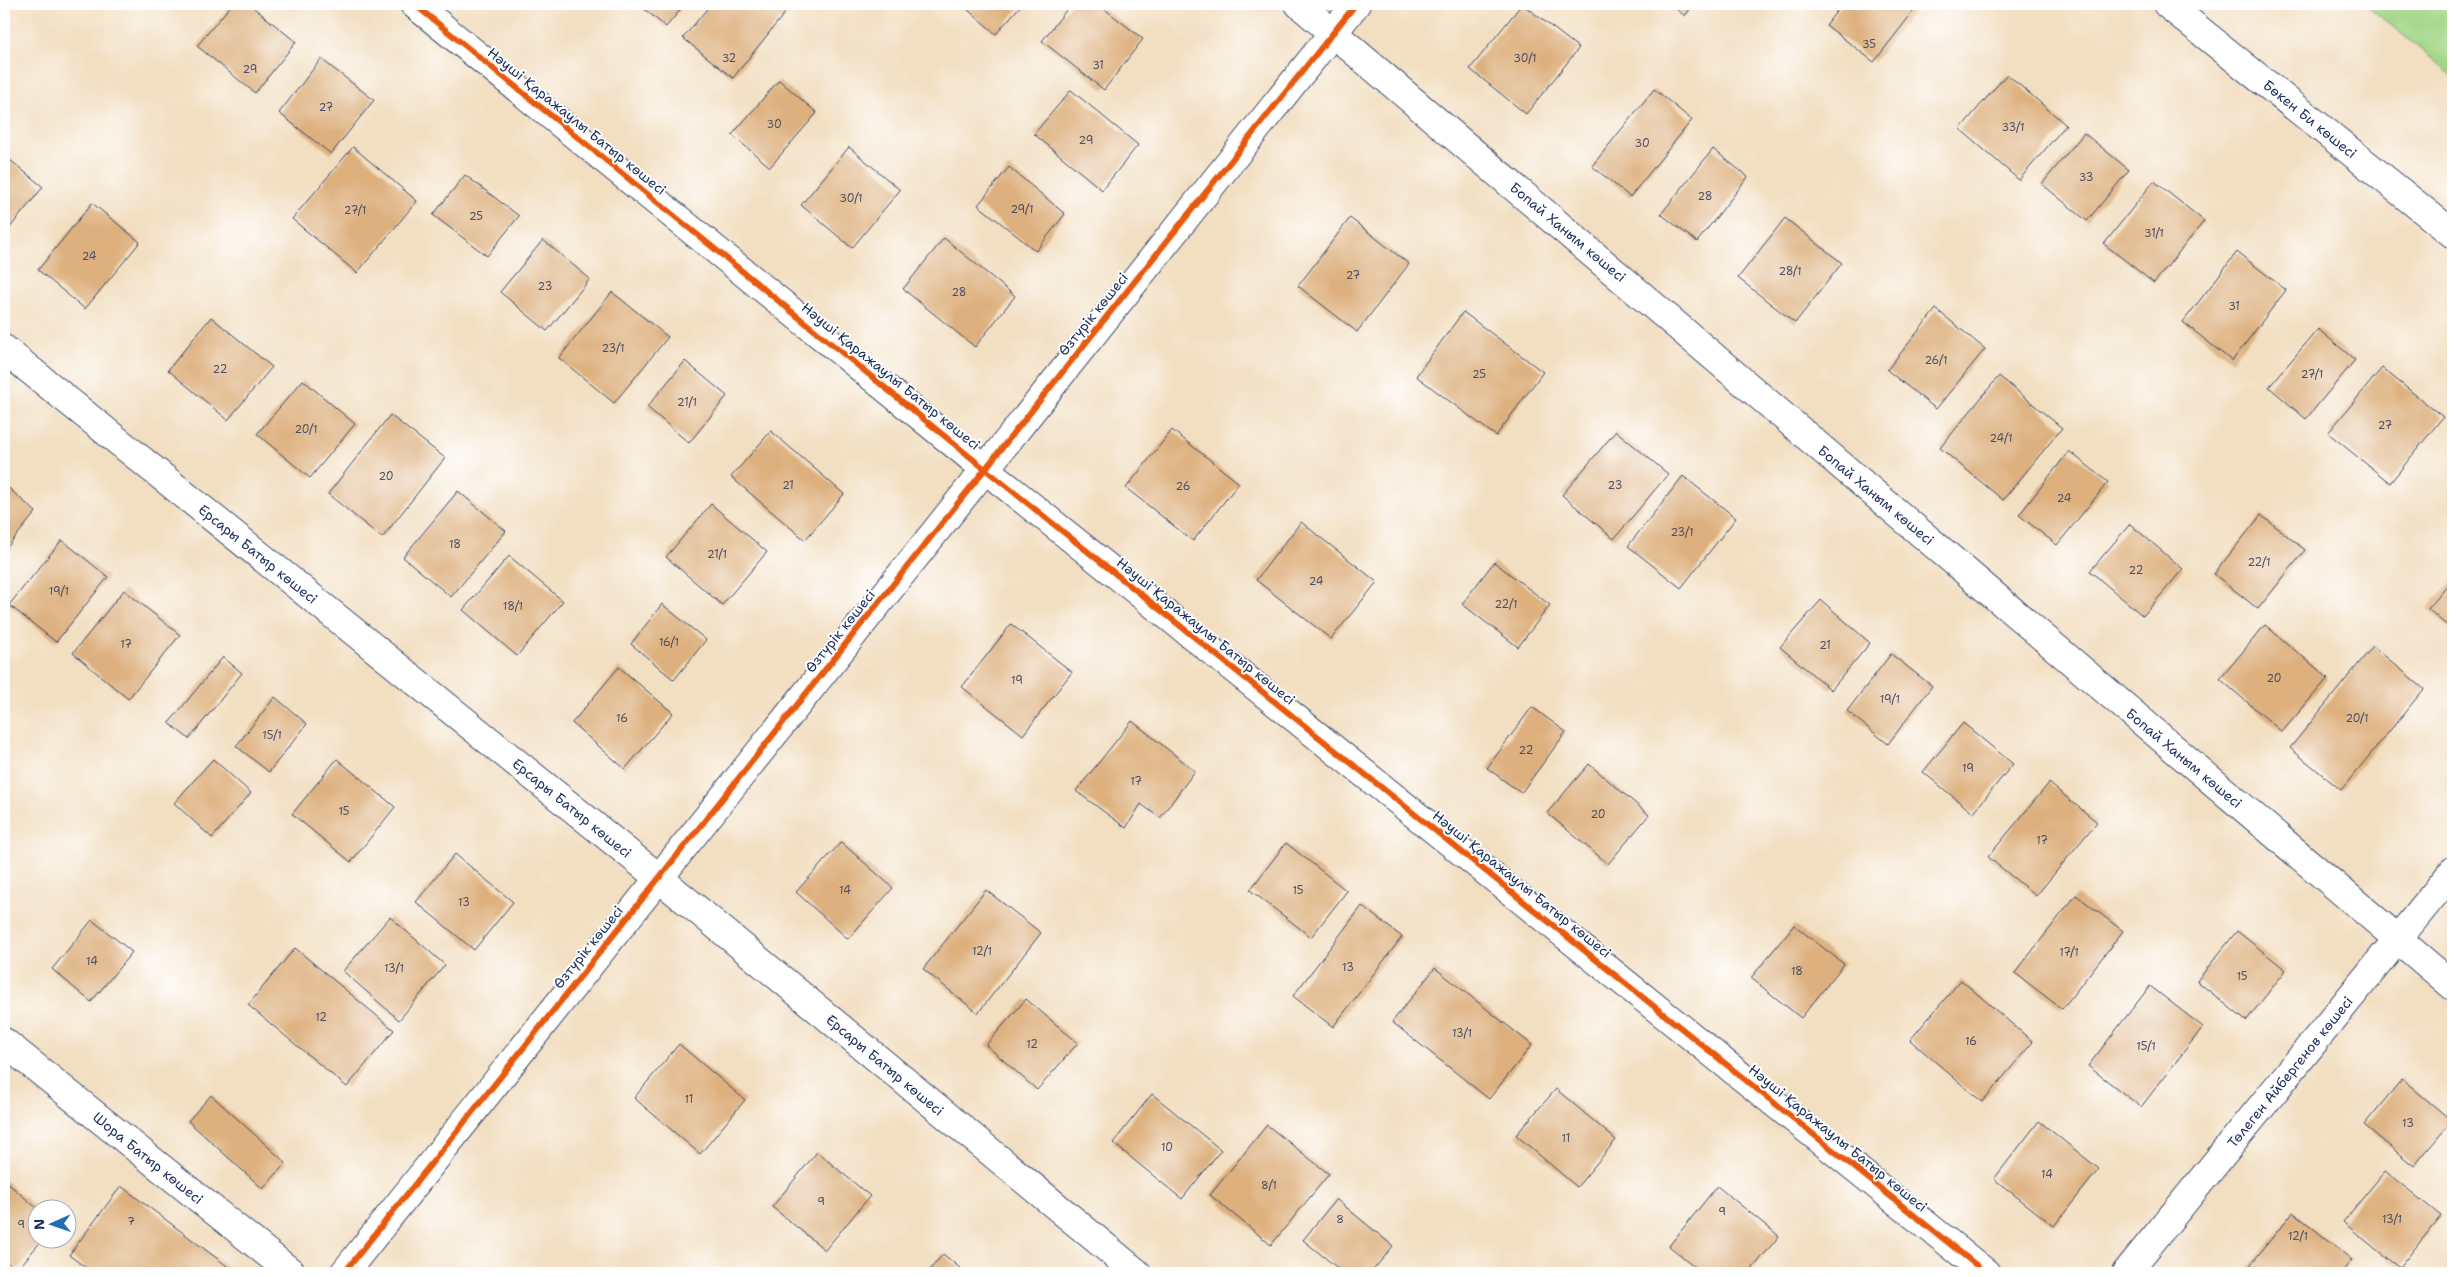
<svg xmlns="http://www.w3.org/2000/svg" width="2457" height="1277" viewBox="0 0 2457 1277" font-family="'Shantell Sans',sans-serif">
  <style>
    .green { fill: #a2d686; stroke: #5e8272 }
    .building { fill: #ddb07e }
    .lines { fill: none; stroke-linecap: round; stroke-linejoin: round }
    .minor-casing { stroke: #3b496d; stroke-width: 30 }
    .minor { stroke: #fff; stroke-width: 28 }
    .cycleway-casing { stroke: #fff; stroke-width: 9 }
    .cycleway { stroke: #e8590c; stroke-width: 6 }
    .labels { text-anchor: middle; stroke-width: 4; stroke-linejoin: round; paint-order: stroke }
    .number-label { font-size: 11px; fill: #4c4f66 }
    .street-label { font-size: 14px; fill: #1b2f5e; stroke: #fff }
  </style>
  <rect width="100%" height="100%" fill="#fff"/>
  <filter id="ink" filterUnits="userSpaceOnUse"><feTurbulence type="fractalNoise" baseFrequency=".02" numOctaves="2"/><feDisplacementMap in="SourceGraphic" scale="10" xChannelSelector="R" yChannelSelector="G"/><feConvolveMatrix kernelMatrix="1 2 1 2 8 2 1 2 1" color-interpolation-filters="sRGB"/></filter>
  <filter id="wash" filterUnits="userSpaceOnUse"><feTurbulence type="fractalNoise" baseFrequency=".0096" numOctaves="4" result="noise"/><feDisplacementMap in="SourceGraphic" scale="20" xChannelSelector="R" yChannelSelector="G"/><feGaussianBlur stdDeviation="1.12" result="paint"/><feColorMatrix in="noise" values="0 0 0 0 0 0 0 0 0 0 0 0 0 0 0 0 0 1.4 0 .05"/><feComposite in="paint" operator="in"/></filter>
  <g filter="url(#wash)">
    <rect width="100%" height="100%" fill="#f2dec0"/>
    <polygon class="green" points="2365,4 2453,4 2453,76"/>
    <g id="blocks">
      <g class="building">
        <polygon points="232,4 249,4 296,42 255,93 197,46"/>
        <polygon points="638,4 685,4 666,27"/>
        <polygon points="711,4 792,4 733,78 683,38"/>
        <polygon points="961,4 1022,4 996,34"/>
        <polygon points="1071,4 1098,4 1143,39 1104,90 1042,41"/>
        <polygon points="1522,4 1579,48 1526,114 1470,69"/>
        <polygon points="1670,4 1694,4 1685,16"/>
        <polygon points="1842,4 1919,4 1874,62 1826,25"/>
        <polygon points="321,59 374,100 331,154 279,113"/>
        <polygon points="2007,74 2066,125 2019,180 1960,129"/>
        <polygon points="779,80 817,113 770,167 732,135"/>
        <polygon points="1654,89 1692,120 1630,197 1592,166"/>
        <polygon points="1071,90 1138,145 1102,190 1034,134"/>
        <polygon points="2084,133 2129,170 2087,221 2042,184"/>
        <polygon points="353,147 417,201 357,273 292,219"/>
        <polygon points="849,147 900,190 852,248 801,205"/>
        <polygon points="1713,149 1748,177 1697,242 1661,214"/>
        <polygon points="4,155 43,187 4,235"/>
        <polygon points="1009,167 1065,214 1036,251 978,205"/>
        <polygon points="465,175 519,216 487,256 433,215"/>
        <polygon points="2154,181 2204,221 2154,283 2104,244"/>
        <polygon points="92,203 140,242 85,309 38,270"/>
        <polygon points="1350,218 1409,264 1357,332 1298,286"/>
        <polygon points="1785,218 1842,263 1795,323 1738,278"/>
        <polygon points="944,238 1015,296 975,347 903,289"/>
        <polygon points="543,240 590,279 547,331 500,292"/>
        <polygon points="2237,252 2286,290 2232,361 2183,322"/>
        <polygon points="612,292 668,337 614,403 559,358"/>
        <polygon points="1936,309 1985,349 1936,409 1887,370"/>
        <polygon points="1463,312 1543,372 1496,436 1416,376"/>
        <polygon points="211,317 272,367 228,420 168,370"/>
        <polygon points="2318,329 2355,360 2306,419 2269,387"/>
        <polygon points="685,361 727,396 689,443 647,407"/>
        <polygon points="2382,368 2443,417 2390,483 2328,433"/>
        <polygon points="1999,376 2062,428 2003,500 1940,448"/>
        <polygon points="303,380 355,424 310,478 257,434"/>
        <polygon points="390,415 445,458 382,538 328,494"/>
        <polygon points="1172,430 1239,483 1193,541 1126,488"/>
        <polygon points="771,431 844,494 805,540 731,477"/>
        <polygon points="1616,431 1668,474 1614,539 1562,495"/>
        <polygon points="2069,451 2108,482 2057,545 2019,515"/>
        <polygon points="1683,476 1736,518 1681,588 1628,546"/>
        <polygon points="4,484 36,512 4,551"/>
        <polygon points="458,491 506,531 451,597 403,557"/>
        <polygon points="711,504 767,552 722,605 666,557"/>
        <polygon points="2261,515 2305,550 2258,609 2214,574"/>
        <polygon points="1301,522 1377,582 1331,639 1256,580"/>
        <polygon points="2130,524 2183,569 2143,616 2090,571"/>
        <polygon points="62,540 108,577 56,642 9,605"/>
        <polygon points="509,556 563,601 517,656 463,610"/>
        <polygon points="1494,562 1550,605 1518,647 1462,604"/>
        <polygon points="2453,579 2453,631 2428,609"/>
        <polygon points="124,590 180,635 128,699 73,653"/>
        <polygon points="1821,600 1870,643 1831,690 1780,647"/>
        <polygon points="662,604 706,640 674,680 631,644"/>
        <polygon points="1011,624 1072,672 1023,735 962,687"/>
        <polygon points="2265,625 2328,678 2282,732 2220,679"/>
        <polygon points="2373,646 2424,689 2341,790 2290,748"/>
        <polygon points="1891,654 1932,686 1888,744 1847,711"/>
        <polygon points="223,657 242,673 189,739 169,723"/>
        <polygon points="619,667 673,713 625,769 572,723"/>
        <polygon points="275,697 307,724 269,772 236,746"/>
        <polygon points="1532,707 1566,732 1521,793 1487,768"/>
        <polygon points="1132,721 1195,771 1160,818 1141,804 1126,828 1076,791"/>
        <polygon points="1963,723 2013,764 1973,813 1923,772"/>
        <polygon points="213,759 251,793 212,838 174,803"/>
        <polygon points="337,759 395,807 351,862 292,814"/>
        <polygon points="1589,764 1649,815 1608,864 1547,813"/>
        <polygon points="2049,783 2097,822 2036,896 1988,857"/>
        <polygon points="4,833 10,838 4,846"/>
        <polygon points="841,842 893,888 848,939 796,892"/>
        <polygon points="1286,843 1347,891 1311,937 1250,890"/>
        <polygon points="455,854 513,902 474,950 416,902"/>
        <polygon points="986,890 1041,933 978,1013 923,969"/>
        <polygon points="2076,895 2123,931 2062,1009 2015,973"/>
        <polygon points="1362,906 1402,937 1333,1027 1293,996"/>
        <polygon points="390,917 445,965 399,1020 343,971"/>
        <polygon points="92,920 132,952 91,1002 52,969"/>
        <polygon points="1794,925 1844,964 1801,1018 1751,978"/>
        <polygon points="2237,931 2286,970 2246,1021 2197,981"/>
        <polygon points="295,948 394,1030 347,1087 248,1005"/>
        <polygon points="1435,968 1532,1045 1489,1099 1392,1022"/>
        <polygon points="1961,980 2033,1042 1982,1102 1910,1040"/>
        <polygon points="2150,986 2203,1027 2141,1107 2088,1066"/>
        <polygon points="1026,999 1078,1043 1037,1090 986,1045"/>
        <polygon points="679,1044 745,1100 700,1154 634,1098"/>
        <polygon points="2402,1079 2452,1121 2414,1166 2364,1125"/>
        <polygon points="1556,1089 1616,1140 1577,1187 1516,1135"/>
        <polygon points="1152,1094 1221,1150 1182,1199 1113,1143"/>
        <polygon points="211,1095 286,1163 263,1189 188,1121"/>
        <polygon points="2039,1121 2099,1169 2054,1226 1994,1179"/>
        <polygon points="1267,1125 1329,1174 1271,1245 1210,1195"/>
        <polygon points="817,1152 870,1196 825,1250 772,1207"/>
        <polygon points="2385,1171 2441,1216 2399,1268 2343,1222"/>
        <polygon points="4,1180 39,1210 38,1240 42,1240 17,1270 4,1260"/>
        <polygon points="121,1186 227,1266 221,1273 93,1273 69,1255"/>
        <polygon points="1717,1186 1779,1236 1749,1273 1703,1273 1669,1246"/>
        <polygon points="1336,1199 1393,1246 1371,1273 1344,1273 1303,1240"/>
        <polygon points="2293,1212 2352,1260 2341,1273 2252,1273 2247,1269"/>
        <polygon points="943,1254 966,1273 927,1273"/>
      </g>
    </g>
  </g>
  <g filter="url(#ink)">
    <use href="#blocks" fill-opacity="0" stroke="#3b496d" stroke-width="1"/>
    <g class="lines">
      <g class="minor-casing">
        <g id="minor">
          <polyline points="414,4 985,469 1986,1273"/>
          <polyline points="1299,4 2453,986"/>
          <polyline points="2167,4 2453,234"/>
          <polyline points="4,349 659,878 1137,1273"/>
          <polyline points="4,1042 292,1273"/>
          <polyline points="344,1273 1356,4"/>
          <polyline points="2126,1273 2453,871"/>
        </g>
      </g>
      <use href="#minor" class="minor"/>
      <g class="cycleway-casing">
        <g id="cycleway">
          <polyline points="414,4 985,469 1986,1273"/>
          <polyline points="344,1273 1356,4"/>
        </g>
      </g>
      <use href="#cycleway" class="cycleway"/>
    </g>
  </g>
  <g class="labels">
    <g class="number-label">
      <text x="1869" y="48">35</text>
      <text x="729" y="62">32</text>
      <text x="1525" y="62">30/1</text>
      <text x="1098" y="69">31</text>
      <text x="250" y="73">29</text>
      <text x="326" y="111">27</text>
      <text x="774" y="128">30</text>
      <text x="2013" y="131">33/1</text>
      <text x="1086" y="144">29</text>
      <text x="1642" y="147">30</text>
      <text x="2086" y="181">33</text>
      <text x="1705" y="200">28</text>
      <text x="851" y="202">30/1</text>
      <text x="1022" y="213">29/1</text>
      <text x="355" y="214">27/1</text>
      <text x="476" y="220">25</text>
      <text x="2154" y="237">31/1</text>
      <text x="89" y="260">24</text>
      <text x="1790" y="275">28/1</text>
      <text x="1353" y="279">27</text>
      <text x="545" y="290">23</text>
      <text x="959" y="296">28</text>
      <text x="2234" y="310">31</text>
      <text x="613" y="352">23/1</text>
      <text x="1936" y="364">26/1</text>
      <text x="220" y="373">22</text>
      <text x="1479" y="378">25</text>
      <text x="2312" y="378">27/1</text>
      <text x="687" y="406">21/1</text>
      <text x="2385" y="429">27</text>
      <text x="306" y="433">20/1</text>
      <text x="2001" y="442">24/1</text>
      <text x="386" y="480">20</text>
      <text x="788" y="489">21</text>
      <text x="1615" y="489">23</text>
      <text x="1183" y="490">26</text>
      <text x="2064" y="502">24</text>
      <text x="1682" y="536">23/1</text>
      <text x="455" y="548">18</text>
      <text x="717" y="558">21/1</text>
      <text x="2259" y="566">22/1</text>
      <text x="2136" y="574">22</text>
      <text x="1316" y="585">24</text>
      <text x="59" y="595">19/1</text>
      <text x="1506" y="608">22/1</text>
      <text x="513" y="610">18/1</text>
      <text x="669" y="646">16/1</text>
      <text x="126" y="648">17</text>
      <text x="1825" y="649">21</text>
      <text x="2274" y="682">20</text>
      <text x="1017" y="684">19</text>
      <text x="1890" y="703">19/1</text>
      <text x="622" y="722">16</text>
      <text x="2357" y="722">20/1</text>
      <text x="272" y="739">15/1</text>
      <text x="1526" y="754">22</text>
      <text x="1968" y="772">19</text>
      <text x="1136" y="785">17</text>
      <text x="344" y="815">15</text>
      <text x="1598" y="818">20</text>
      <text x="2042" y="844">17</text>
      <text x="845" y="894">14</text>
      <text x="1298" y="894">15</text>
      <text x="464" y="906">13</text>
      <text x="982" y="955">12/1</text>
      <text x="2069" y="956">17/1</text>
      <text x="92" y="965">14</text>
      <text x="1348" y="971">13</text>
      <text x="394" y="972">13/1</text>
      <text x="1797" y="975">18</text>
      <text x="2242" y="980">15</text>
      <text x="321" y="1021">12</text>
      <text x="1462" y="1037">13/1</text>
      <text x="1971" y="1045">16</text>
      <text x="1032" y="1048">12</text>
      <text x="2146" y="1050">15/1</text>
      <text x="689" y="1103">11</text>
      <text x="2408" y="1127">13</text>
      <text x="1566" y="1142">11</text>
      <text x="1167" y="1151">10</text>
      <text x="2047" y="1178">14</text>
      <text x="1269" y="1189">8/1</text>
      <text x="821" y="1205">9</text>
      <text x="1722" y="1215">9</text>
      <text x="1340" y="1223">8</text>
      <text x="2392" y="1223">13/1</text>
      <text x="131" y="1225">7</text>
      <text x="21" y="1228">9</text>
      <text x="2298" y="1240">12/1</text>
    </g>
    <g class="street-label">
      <text transform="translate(2310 119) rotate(39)" y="5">Бөкен Би көшесі</text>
      <text transform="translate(577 121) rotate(39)" y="5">Нәуші Қаражаулы Батыр көшесі</text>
      <text transform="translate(1568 232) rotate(40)" y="5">Бопай Ханым көшесі</text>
      <text transform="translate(1093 314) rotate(-51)" y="5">Өзтүрік көшесі</text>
      <text transform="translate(891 376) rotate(39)" y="5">Нәуші Қаражаулы Батыр көшесі</text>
      <text transform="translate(1876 495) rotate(40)" y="5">Бопай Ханым көшесі</text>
      <text transform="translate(258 554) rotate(39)" y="5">Ерсары Батыр көшесі</text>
      <text transform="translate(840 631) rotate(-51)" y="5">Өзтүрік көшесі</text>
      <text transform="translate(1206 631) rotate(39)" y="5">Нәуші Қаражаулы Батыр көшесі</text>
      <text transform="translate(2184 758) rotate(40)" y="5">Бопай Ханым көшесі</text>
      <text transform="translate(572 808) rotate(39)" y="5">Ерсары Батыр көшесі</text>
      <text transform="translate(1522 884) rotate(39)" y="5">Нәуші Қаражаулы Батыр көшесі</text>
      <text transform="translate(588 947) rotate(-51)" y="5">Өзтүрік көшесі</text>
      <text transform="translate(885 1065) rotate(40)" y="5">Ерсары Батыр көшесі</text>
      <text transform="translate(2290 1072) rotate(-51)" y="5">Төлеген Айбергенов көшесі</text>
      <text transform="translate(1838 1138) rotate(39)" y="5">Нәуші Қаражаулы Батыр көшесі</text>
      <text transform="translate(148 1158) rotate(39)" y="5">Шора Батыр көшесі</text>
    </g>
  </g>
  <rect width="2457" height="1277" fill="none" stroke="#fff" stroke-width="20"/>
  <g transform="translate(52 1224) rotate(268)"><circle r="24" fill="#ffffff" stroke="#a4acbf"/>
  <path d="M0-4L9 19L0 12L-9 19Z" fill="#1f6fb2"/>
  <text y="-8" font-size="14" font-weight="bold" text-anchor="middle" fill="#1b2f5e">N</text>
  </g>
</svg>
